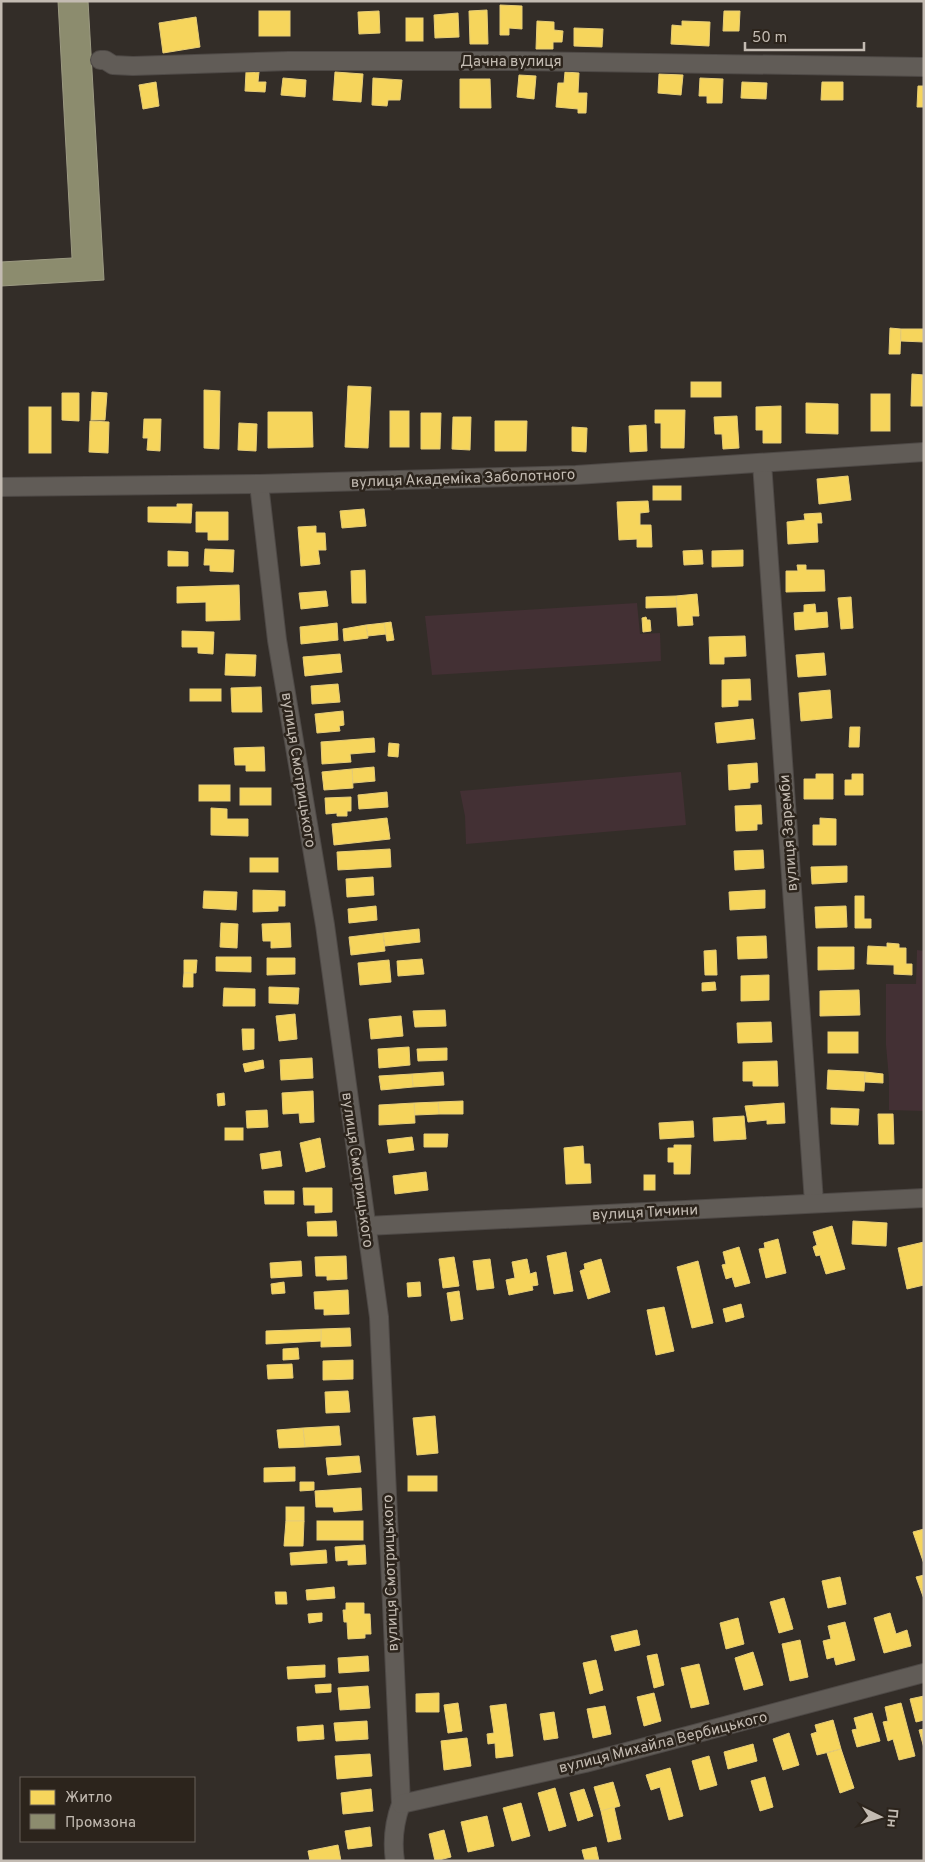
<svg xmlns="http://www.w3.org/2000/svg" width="925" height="1862" viewBox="0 0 925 1862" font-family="Overpass,sans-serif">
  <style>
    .green { fill: #433034 }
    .homes { fill: #f6d55c; stroke: #e7cd76 }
    .industry { fill: #8c8c6e; stroke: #9c9a82 }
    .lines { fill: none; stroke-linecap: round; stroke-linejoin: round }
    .minor-casing { stroke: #4e4946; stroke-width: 20 }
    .minor { stroke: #615c57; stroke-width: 18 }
    .labels { text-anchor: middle; stroke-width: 5; stroke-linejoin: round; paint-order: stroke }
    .street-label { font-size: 15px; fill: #c3bbb2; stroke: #2c241c }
  </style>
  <rect width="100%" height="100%" fill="#332d28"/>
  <g class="green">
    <polygon points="637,603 640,634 660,633 661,661 432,675 425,616"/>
    <polygon points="681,772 686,825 466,844 465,816 460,791"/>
    <polygon points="917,950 924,951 924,1111 889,1110 889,1079 886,1045 886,984 916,984"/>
  </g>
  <g class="homes">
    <polygon points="500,5 522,6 522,29 509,28 509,35 500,35"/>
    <polygon points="487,10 488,44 470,44 469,11"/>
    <rect x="259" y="11" width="31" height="25"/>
    <polygon points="379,11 380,33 359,34 358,12"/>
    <polygon points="724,11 740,11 739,31 723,31"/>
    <polygon points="458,13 459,37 435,38 434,15"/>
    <polygon points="196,17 200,47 163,53 159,23"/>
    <rect x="406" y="18" width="17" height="23"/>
    <polygon points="537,21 554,22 554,30 563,31 562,42 553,42 553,49 536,49"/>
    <polygon points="682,21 710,22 709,46 671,44 672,25 682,26"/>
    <polygon points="574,28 603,29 602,47 574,46"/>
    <polygon points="246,72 259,72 258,82 266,82 265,92 245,91"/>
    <polygon points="335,72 363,74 361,102 333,100"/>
    <polygon points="565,72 579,73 578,93 587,93 586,113 578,113 578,109 556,107 558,83 564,83"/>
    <polygon points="659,74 683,75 681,95 658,93"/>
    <polygon points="519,75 536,76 534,99 517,97"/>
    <polygon points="283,78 306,80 305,97 281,95"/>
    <polygon points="373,78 402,80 400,100 388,100 387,106 372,105"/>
    <polygon points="700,78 723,79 722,103 707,103 707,96 699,96"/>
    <polygon points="460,79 490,79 491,108 460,108"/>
    <polygon points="156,82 159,106 143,109 139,85"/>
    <polygon points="742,82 767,83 766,99 741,98"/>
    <polygon points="822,82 843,82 843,100 821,100"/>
    <polygon points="918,86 924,86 924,107 917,107"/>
    <polygon points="890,328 901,329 900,354 889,354"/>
    <polygon points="901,329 924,329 924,342 901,341"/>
    <polygon points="912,374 924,375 924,406 911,406"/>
    <rect x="691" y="382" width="30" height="15"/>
    <polygon points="348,386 371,387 368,448 345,447"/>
    <polygon points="204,390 220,391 219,449 204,448"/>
    <polygon points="92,392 107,393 105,420 91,420"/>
    <polygon points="62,393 79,393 79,421 62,420"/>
    <rect x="871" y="394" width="19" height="37"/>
    <polygon points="806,403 838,404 838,434 806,433"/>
    <polygon points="781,406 781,443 763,443 763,430 756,430 756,407"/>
    <rect x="29" y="407" width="22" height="46"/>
    <polygon points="655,410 685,410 684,448 661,448 661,423 655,423"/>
    <rect x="390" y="411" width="19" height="36"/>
    <polygon points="268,412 312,412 313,447 268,448"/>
    <polygon points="421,413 441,413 440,449 421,449"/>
    <polygon points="737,416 739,448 723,449 722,434 715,434 714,417"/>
    <polygon points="453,417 471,417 470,450 452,449"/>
    <polygon points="144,419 161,419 160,451 147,450 148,438 143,438"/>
    <polygon points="90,421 109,422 108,453 89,452"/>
    <polygon points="495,421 527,421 526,451 495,451"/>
    <polygon points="239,423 257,424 256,451 238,450"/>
    <polygon points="646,425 647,451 630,452 629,426"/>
    <polygon points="572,427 587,428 586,452 572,451"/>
    <polygon points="848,476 851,500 819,504 817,479"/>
    <rect x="653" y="486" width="28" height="14"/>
    <polygon points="648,501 649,512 640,513 640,525 651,525 652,547 637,547 637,539 619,540 617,502"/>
    <polygon points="177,504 192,504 191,523 148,522 148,507 177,507"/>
    <polygon points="364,509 366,526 342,528 340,511"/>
    <polygon points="196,512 228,512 228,540 208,540 208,532 196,532"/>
    <polygon points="821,513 822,523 817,523 818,542 788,544 787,522 805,520 804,514"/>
    <polygon points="316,526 316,533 325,533 326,550 318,550 320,564 301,566 298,527"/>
    <polygon points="205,549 234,550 233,572 210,571 210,565 204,565"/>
    <polygon points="702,550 703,564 684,565 683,551"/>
    <polygon points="743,550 743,566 712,567 712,551"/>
    <polygon points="168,551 188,552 188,566 168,566"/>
    <polygon points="797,565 806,565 806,570 824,570 825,591 786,592 786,571 798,571"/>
    <polygon points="365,570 366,603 352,603 351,571"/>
    <polygon points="239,585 240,620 206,621 206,602 177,603 177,587"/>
    <polygon points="326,591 328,606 301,609 299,593"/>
    <polygon points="697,594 699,616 692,616 693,625 678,626 676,596"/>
    <polygon points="676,596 677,607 646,608 646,597"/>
    <polygon points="851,597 853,628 841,629 838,598"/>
    <polygon points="815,604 816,613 827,612 828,627 795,630 794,613 804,612 804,605"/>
    <polygon points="646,617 647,620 650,620 651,631 643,632 642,618"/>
    <polygon points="391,622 394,640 387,641 384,623"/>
    <polygon points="337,623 338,640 301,644 300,627"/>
    <polygon points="384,623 386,634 368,636 366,625"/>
    <polygon points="366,625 368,638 344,641 343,629"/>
    <polygon points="182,631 214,632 213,654 198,653 198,647 182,647"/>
    <polygon points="745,636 746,656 724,657 724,664 710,664 709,637"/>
    <polygon points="824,653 826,675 798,677 796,655"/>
    <polygon points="226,654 256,655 255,676 225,675"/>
    <polygon points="340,654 342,672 305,676 303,657"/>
    <polygon points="750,679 751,700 738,700 738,706 722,707 722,680"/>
    <polygon points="338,684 340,702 312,704 311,686"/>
    <polygon points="261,687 262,712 232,712 231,688"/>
    <rect x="190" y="689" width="31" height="12"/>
    <polygon points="830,690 832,718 801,721 799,693"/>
    <polygon points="343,711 344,725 339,726 340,731 317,733 315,714"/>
    <polygon points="753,719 755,739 717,743 715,723"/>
    <polygon points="850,727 860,727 859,747 849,747"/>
    <polygon points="374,738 375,752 350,754 351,762 322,764 321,742"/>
    <polygon points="389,743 399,744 398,757 388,756"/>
    <polygon points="264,747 265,771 246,771 246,765 235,765 234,748"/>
    <polygon points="757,763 758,782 750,783 750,788 729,790 728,765"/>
    <polygon points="374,767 375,781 353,783 352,769"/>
    <polygon points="352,769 353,788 324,790 322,772"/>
    <polygon points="816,774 833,774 833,799 804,799 804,779 816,779"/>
    <polygon points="852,774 863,774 863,795 845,795 845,780 852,780"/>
    <rect x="199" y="785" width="31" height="16"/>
    <rect x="240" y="788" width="31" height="17"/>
    <polygon points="387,792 388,807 359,809 358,795"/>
    <polygon points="351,797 351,811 347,811 347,816 337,816 337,813 326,814 325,798"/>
    <polygon points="761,805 762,824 757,824 757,830 736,831 735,806"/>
    <polygon points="211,808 227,809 227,819 248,819 248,836 211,835"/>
    <polygon points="387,818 390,839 334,845 332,824"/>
    <polygon points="820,818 836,819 836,845 813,845 813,825 820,825"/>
    <polygon points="390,849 391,867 338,870 337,852"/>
    <polygon points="763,850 764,868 735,870 734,851"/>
    <rect x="250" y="858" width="28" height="14"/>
    <polygon points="847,866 847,882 812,884 811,867"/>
    <polygon points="373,877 374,895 347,897 346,879"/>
    <polygon points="253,890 285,891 285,906 278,906 278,911 253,912"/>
    <polygon points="765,890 765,908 730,910 729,892"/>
    <polygon points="204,891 237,892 236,910 203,908"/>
    <polygon points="855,896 864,896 864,919 871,919 871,928 855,928"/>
    <polygon points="376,906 377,920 349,923 348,909"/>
    <polygon points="846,906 847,927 816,928 815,907"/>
    <polygon points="221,923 238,924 237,948 220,947"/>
    <polygon points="290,923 291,947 271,948 271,941 263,941 262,924"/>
    <polygon points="419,929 420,942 385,946 383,933"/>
    <polygon points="383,933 385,951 351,955 349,937"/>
    <polygon points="766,936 767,958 738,959 737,937"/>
    <polygon points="887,943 899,944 899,948 906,948 906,964 912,964 912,975 894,974 894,965 867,964 868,946 887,947"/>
    <polygon points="818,947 854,947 854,969 818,970"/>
    <polygon points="716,950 717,975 705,975 704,951"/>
    <polygon points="216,957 251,957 251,972 216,971"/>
    <polygon points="267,958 295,958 295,974 267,975"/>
    <polygon points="422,959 424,974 398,976 397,961"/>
    <polygon points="184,960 197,960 196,973 184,973"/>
    <polygon points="389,960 391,982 360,985 358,963"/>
    <polygon points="184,973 193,973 193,987 183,987"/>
    <polygon points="769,975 769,1000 741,1001 741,976"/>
    <polygon points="715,982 716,990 702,991 702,983"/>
    <polygon points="269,987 299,988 298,1004 269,1003"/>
    <polygon points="224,988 255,989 255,1006 223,1006"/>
    <polygon points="859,990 860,1015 820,1016 820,991"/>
    <polygon points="445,1010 446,1026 415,1027 413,1011"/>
    <polygon points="295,1014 297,1039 279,1041 276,1016"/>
    <polygon points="401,1016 403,1036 371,1039 369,1019"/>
    <polygon points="771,1022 772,1042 738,1043 737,1023"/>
    <polygon points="242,1029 254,1029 254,1049 243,1050"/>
    <rect x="828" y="1032" width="30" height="21"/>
    <polygon points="409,1047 410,1065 379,1068 378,1049"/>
    <polygon points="447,1048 447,1060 418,1061 417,1049"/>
    <polygon points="312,1058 313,1078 281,1080 280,1060"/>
    <polygon points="263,1060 264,1068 245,1072 243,1064"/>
    <polygon points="777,1061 778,1086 753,1086 753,1081 743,1081 743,1062"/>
    <polygon points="828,1070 865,1072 864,1091 827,1089"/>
    <polygon points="443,1072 444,1085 413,1087 412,1074"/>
    <polygon points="865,1072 883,1074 883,1083 865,1082"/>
    <polygon points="412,1074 413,1087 381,1090 379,1076"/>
    <polygon points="313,1091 314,1122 300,1123 299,1113 283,1114 282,1093"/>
    <polygon points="224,1093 225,1105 218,1106 217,1094"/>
    <polygon points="463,1101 463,1114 439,1114 438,1102"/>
    <polygon points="438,1102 439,1114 415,1115 414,1103"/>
    <polygon points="414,1103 415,1123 379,1125 379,1105"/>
    <polygon points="784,1103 785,1123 767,1124 767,1120 748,1122 745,1106"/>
    <polygon points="831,1108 859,1109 858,1125 831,1124"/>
    <polygon points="267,1110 268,1127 247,1128 246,1111"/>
    <polygon points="878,1114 893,1114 894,1144 879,1144"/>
    <polygon points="744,1116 746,1139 714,1141 713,1118"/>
    <polygon points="693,1121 694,1137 660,1139 659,1123"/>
    <rect x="225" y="1128" width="18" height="12"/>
    <polygon points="424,1134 448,1134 447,1147 424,1147"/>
    <polygon points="412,1137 414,1150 389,1153 387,1140"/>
    <polygon points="320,1138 325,1167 306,1172 300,1143"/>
    <polygon points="674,1145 691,1145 690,1174 674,1174 674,1162 668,1162 668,1148 674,1148"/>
    <polygon points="583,1146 584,1164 590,1164 591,1183 566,1184 564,1148"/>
    <polygon points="280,1151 282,1166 262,1169 260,1154"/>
    <polygon points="426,1172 428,1190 395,1194 393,1176"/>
    <rect x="644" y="1175" width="11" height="15"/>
    <polygon points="303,1188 332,1188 332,1212 315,1213 315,1205 304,1205"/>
    <polygon points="264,1191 294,1191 294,1204 265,1204"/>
    <polygon points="336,1221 337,1236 308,1236 307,1222"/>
    <polygon points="853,1221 887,1223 886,1246 852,1244"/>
    <polygon points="832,1226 845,1269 826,1274 820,1255 816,1256 813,1247 817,1245 813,1232"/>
    <polygon points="778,1239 786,1273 766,1278 759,1249 765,1248 764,1243"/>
    <polygon points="924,1242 924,1285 907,1289 898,1248"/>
    <polygon points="739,1247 750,1283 735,1287 732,1277 726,1279 722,1265 726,1264 723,1252"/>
    <polygon points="566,1252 573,1291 554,1294 547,1256"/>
    <polygon points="346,1256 347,1279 327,1280 327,1276 316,1276 315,1257"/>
    <polygon points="454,1257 459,1286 443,1288 439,1259"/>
    <polygon points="490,1259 494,1288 477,1290 473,1261"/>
    <polygon points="527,1259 530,1274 536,1272 538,1285 532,1286 533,1290 509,1295 506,1280 515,1278 512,1262"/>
    <polygon points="601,1259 610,1292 588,1299 580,1271 585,1269 584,1264"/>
    <polygon points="301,1261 302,1276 271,1278 270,1263"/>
    <polygon points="698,1261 713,1323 692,1328 677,1267"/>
    <polygon points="284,1282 285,1293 272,1294 271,1284"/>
    <polygon points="420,1282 421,1296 408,1297 407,1283"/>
    <polygon points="348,1290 349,1314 324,1315 324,1309 315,1309 314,1292"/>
    <polygon points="459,1291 463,1319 451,1321 447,1293"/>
    <polygon points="741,1304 744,1317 726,1322 723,1309"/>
    <polygon points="664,1307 674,1351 656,1355 647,1310"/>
    <polygon points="350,1328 351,1346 321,1347 321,1329"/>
    <polygon points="321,1329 321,1341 266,1344 266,1331"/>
    <polygon points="298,1348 299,1359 283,1360 283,1349"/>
    <polygon points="353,1360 353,1379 323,1380 323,1361"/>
    <polygon points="292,1364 293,1378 268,1379 267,1365"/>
    <polygon points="348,1391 350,1412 326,1413 325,1392"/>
    <polygon points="435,1416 438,1453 417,1455 413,1418"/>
    <polygon points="339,1426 341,1445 305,1447 303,1428"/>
    <polygon points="303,1428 305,1447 279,1448 277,1430"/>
    <polygon points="359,1456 361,1472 328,1475 326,1458"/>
    <polygon points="295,1467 295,1481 264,1482 264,1468"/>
    <rect x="408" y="1476" width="29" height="15"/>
    <polygon points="300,1482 314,1482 314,1490 300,1491"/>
    <polygon points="361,1488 362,1510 334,1512 333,1507 316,1507 315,1491"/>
    <rect x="286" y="1507" width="18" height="14"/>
    <polygon points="286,1521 304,1521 303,1546 284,1546"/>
    <rect x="317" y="1521" width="46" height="19"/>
    <polygon points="924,1529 924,1564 913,1532"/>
    <polygon points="365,1545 366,1564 348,1565 348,1560 336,1561 335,1547"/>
    <polygon points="326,1550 327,1563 291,1565 290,1553"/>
    <polygon points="924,1575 924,1599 916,1577"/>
    <polygon points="840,1577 846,1604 828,1608 822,1581"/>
    <polygon points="334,1587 335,1598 307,1600 306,1590"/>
    <polygon points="275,1592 286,1592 287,1604 276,1604"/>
    <polygon points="784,1598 793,1629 779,1633 770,1602"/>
    <polygon points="346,1603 364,1603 364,1614 370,1614 371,1634 365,1634 365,1638 348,1639 347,1622 344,1622 343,1610 346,1610"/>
    <polygon points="322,1613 322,1621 309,1623 308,1614"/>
    <polygon points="890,1613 896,1634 907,1630 911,1646 884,1653 874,1618"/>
    <polygon points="738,1618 744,1644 726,1649 720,1623"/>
    <polygon points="845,1622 855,1660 836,1665 834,1657 827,1659 823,1641 831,1639 828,1626"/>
    <polygon points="637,1630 640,1645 615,1651 611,1636"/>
    <polygon points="800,1640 808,1677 790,1681 782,1644"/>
    <polygon points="753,1652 763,1685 744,1690 735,1658"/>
    <polygon points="657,1654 664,1685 654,1688 647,1656"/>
    <polygon points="368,1656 369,1671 339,1673 338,1658"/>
    <polygon points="596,1660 603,1690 590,1694 583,1663"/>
    <polygon points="699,1664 709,1704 691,1708 681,1668"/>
    <polygon points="325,1665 325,1677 288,1679 287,1667"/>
    <polygon points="331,1684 331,1692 316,1693 315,1685"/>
    <polygon points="368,1686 370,1708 340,1710 338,1688"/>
    <polygon points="439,1693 439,1712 416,1712 416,1694"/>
    <polygon points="654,1693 661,1721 644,1726 637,1697"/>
    <polygon points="924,1696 924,1720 916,1722 910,1699"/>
    <polygon points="458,1703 462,1731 448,1733 444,1705"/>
    <polygon points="901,1703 915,1756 899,1760 893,1739 888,1741 883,1722 888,1721 885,1707"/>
    <polygon points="506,1704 513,1756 496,1758 495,1743 488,1744 487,1734 494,1733 490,1706"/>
    <polygon points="605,1706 611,1734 593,1738 587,1709"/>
    <polygon points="554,1712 558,1738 544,1740 540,1714"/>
    <polygon points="872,1713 880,1741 857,1747 852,1730 857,1729 854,1718"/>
    <polygon points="833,1720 841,1749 817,1755 811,1734 817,1732 815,1725"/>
    <polygon points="367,1721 368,1739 336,1741 334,1723"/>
    <polygon points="323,1725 324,1739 298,1741 297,1727"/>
    <polygon points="924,1729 924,1748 919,1730"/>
    <polygon points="789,1733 799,1765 783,1770 773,1739"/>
    <polygon points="467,1738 471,1766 444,1770 441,1741"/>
    <polygon points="753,1744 757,1761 728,1769 724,1752"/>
    <polygon points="841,1749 854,1788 840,1793 827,1753"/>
    <polygon points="370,1754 372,1776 337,1779 335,1756"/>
    <polygon points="709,1756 717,1785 700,1790 692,1761"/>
    <polygon points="670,1768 683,1816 669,1820 660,1787 651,1790 646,1775"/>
    <polygon points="765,1777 773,1807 760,1811 751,1781"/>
    <polygon points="613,1782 620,1806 601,1811 594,1787"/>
    <polygon points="555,1788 566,1826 549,1831 538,1793"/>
    <polygon points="371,1789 373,1811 343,1814 341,1793"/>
    <polygon points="584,1789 593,1816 578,1821 570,1793"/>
    <polygon points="521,1803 530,1836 512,1841 503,1808"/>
    <polygon points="614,1807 621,1839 608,1842 601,1811"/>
    <polygon points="487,1816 494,1846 468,1852 461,1822"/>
    <polygon points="370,1827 372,1846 348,1849 345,1831"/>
    <polygon points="444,1830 451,1857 435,1861 429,1834"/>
    <polygon points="338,1845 341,1861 310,1861 308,1851"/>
    <polygon points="596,1847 599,1861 585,1861 582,1850"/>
  </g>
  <polygon class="industry" points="58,1 88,1 104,280 1,286 1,262 72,258"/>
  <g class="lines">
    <g class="minor-casing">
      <g id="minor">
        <polyline points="100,60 105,60 113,65 133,66 289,61 519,61 924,67"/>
        <polyline points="762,463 814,1202"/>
        <path d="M 259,484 L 277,640 L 325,925 L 379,1317 L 401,1804 C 394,1823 392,1841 395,1861"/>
        <polyline points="1,487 259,484 576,475 924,452"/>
        <polyline points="367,1226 924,1198"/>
        <polyline points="401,1804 585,1763 924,1673"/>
      </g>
    </g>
    <use href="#minor" class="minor"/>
  </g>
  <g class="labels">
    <g class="street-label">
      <text x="511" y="66">Дачна вулиця</text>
      <text transform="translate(463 478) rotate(-2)" y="5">вулиця Академіка Заболотного</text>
      <text transform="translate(299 770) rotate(81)" y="5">вулиця Смотрицького</text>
      <text transform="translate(788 833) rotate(-94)" y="5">вулиця Заремби</text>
      <text transform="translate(358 1170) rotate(82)" y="5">вулиця Смотрицького</text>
      <text transform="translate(645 1212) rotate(-3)" y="5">вулиця Тичини</text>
      <text transform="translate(390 1573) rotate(-92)" y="5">вулиця Смотрицького</text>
      <text transform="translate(663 1742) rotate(-14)" y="5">вулиця Михайла Вербицького</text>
    </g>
  </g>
  <rect width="925" height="1862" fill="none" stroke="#c3bbb2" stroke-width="5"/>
  <rect x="20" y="1777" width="175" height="65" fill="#2c241c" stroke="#686058"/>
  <rect x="30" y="1790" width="25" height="15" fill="#f6d55c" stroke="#686058"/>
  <text x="65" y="1802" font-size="15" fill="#c3bbb2">Житло</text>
  <rect x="30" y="1814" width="25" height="15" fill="#8c8c6e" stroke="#686058"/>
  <text x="65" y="1827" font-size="15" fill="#c3bbb2">Промзона</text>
  <g transform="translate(880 1817) rotate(95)" stroke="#2c241c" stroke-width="4" paint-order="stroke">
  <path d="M0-4L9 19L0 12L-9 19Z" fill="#c3bbb2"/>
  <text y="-8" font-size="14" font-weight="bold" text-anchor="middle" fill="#c3bbb2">Пн</text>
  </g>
  <path d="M745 42v8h119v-8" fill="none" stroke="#c3bbb2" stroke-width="2.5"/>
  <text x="752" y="42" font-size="15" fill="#c3bbb2" stroke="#2c241c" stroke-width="4" paint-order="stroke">50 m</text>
</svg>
